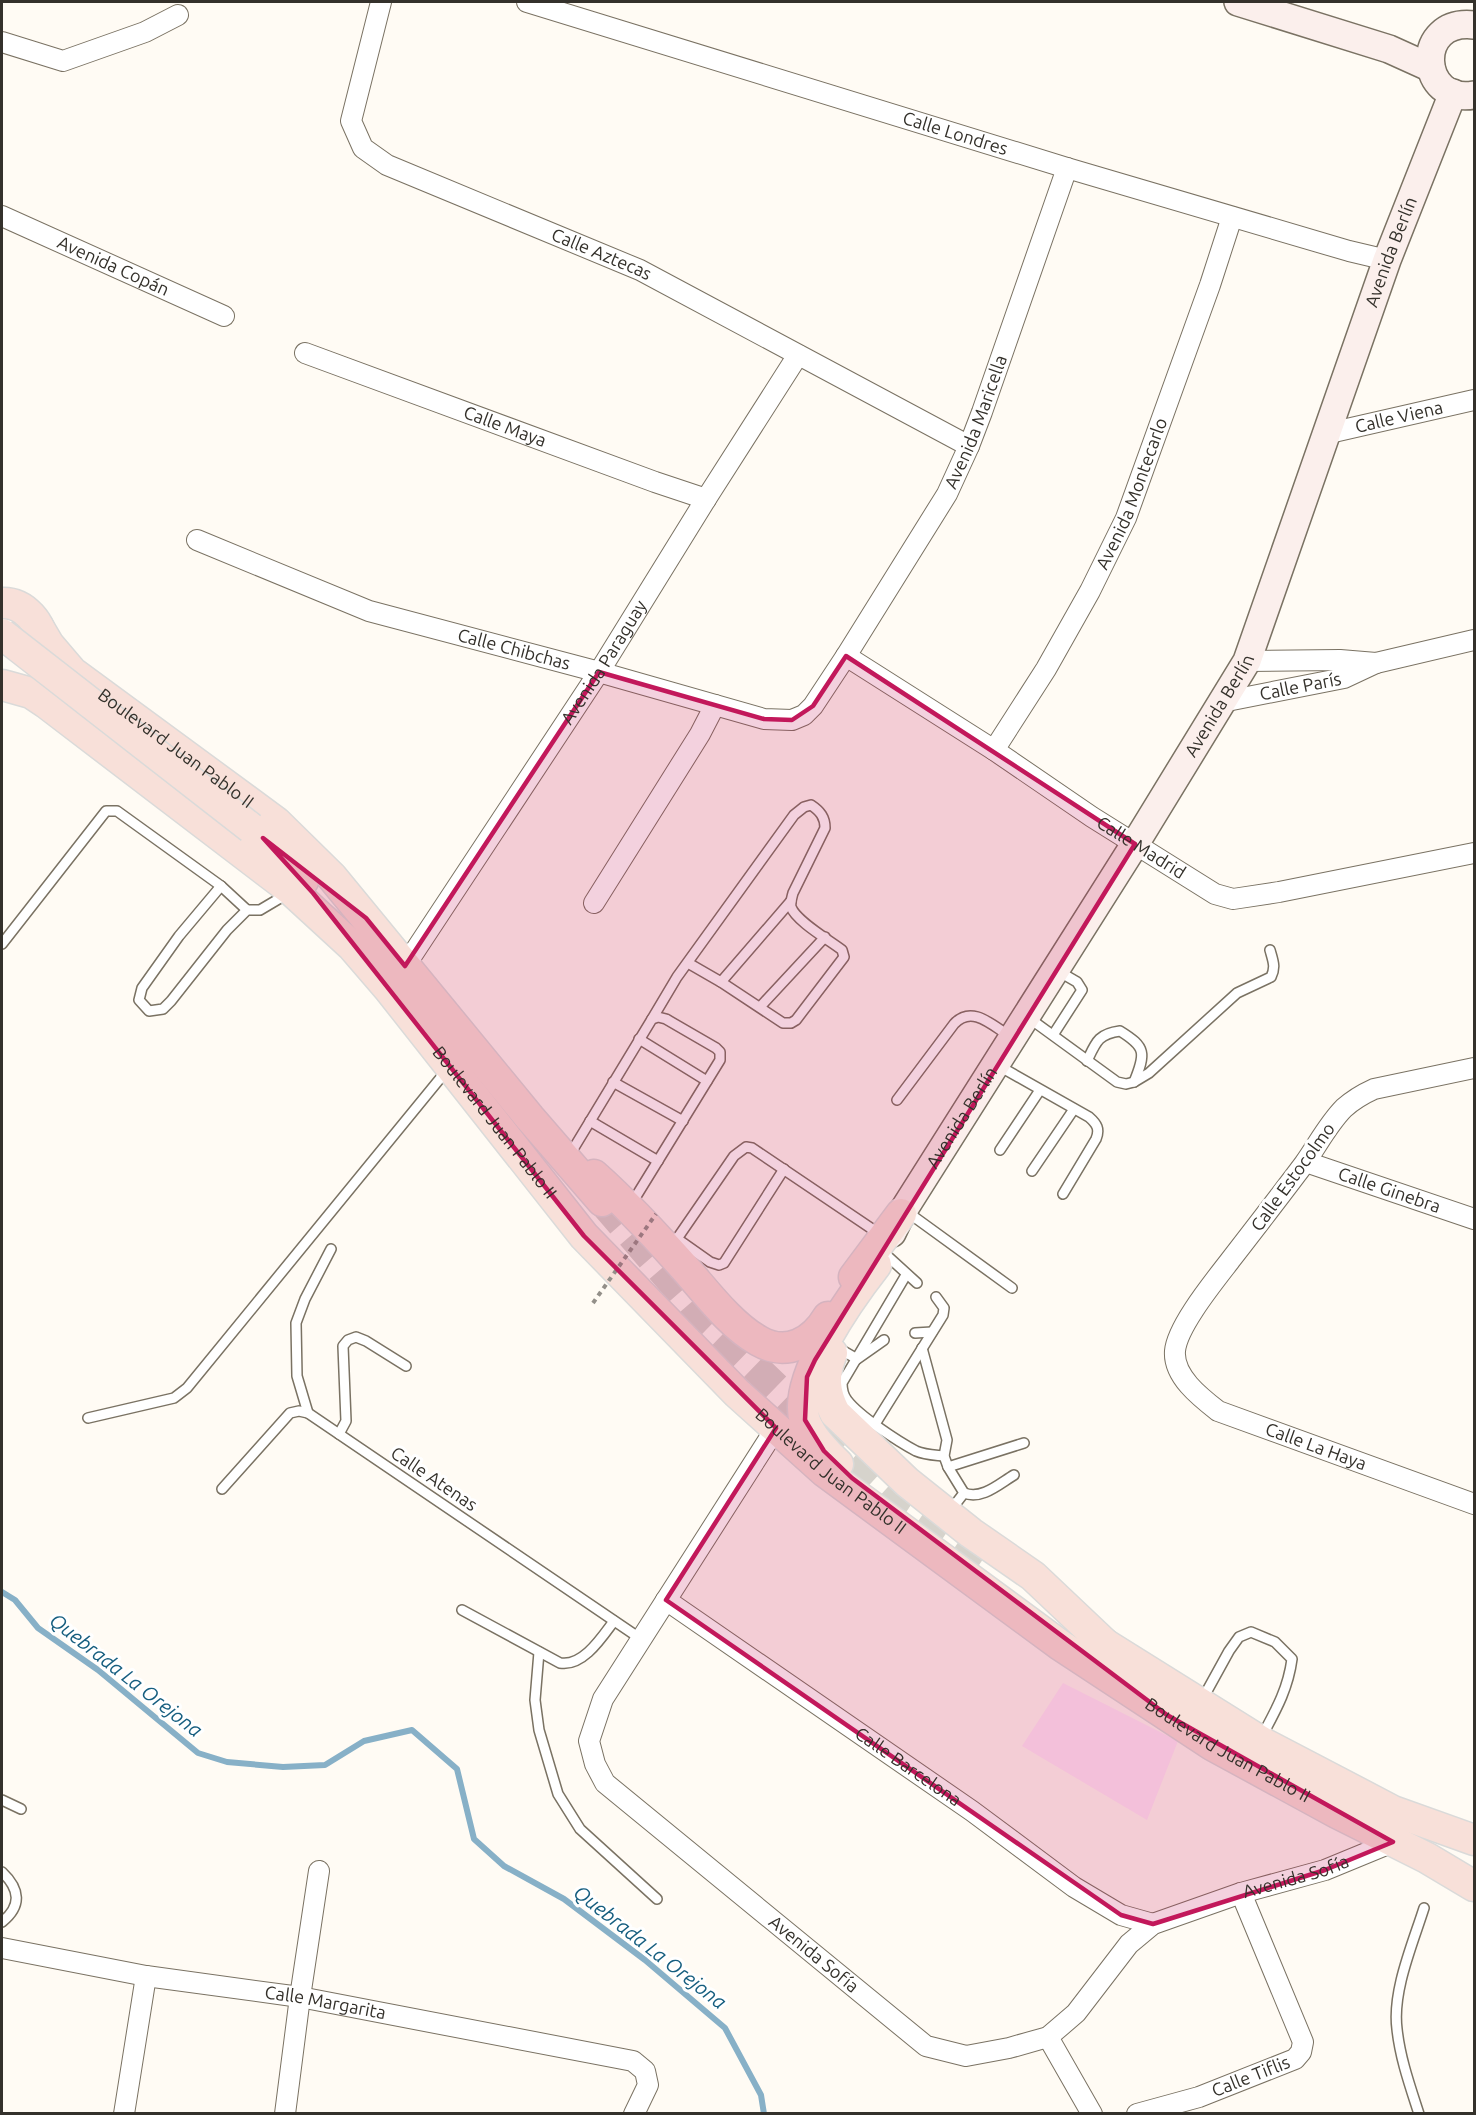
<svg xmlns="http://www.w3.org/2000/svg" width="1476" height="2115" viewBox="0 0 1476 2115" font-family="Ubuntu,sans-serif">
  <style>
    .medical { fill: #ffeafa }
    .lines { fill: none; stroke-linecap: round; stroke-linejoin: round }
    .stream { stroke: #87b0c7; stroke-width: 6 }
    .primary-tunnel { stroke: #d6d3cc; stroke-width: 30; stroke-dasharray: 30 15; stroke-linecap: butt }
    .lane-casing { stroke: #7a7263; stroke-width: 12 }
    .street-casing { stroke: #7a7263; stroke-width: 22 }
    .secondary-casing { stroke: #7a7263; stroke-width: 30 }
    .primary-casing { stroke: #dadad9; stroke-width: 33 }
    .lane { stroke: #fff; stroke-width: 9 }
    .street { stroke: #fff; stroke-width: 20 }
    .secondary { stroke: #fbefec; stroke-width: 27 }
    .primary { stroke: #f8e0d9; stroke-width: 30 }
    .primary-bridge-casing { stroke: #dadad9; stroke-width: 33; stroke-linecap: butt }
    .path-bridge { stroke: #938f89; stroke-width: 4; stroke-dasharray: 4.5 4.5; stroke-linecap: butt }
    .primary-bridge { stroke: #f8e0d9; stroke-width: 30 }
    .marked { fill: #c2185b; fill-opacity: 0.2; stroke: #c2185b; stroke-width: 4.5; stroke-linejoin: round }
    .labels { text-anchor: middle; stroke-width: 6; stroke-linejoin: round; paint-order: stroke }
    .street-label { font-size: 18px; fill: #34312b; stroke: #fff }
    .water-label { font-size: 20px; font-style: italic; fill: #165e7f; stroke: #fff }
  </style>
  <rect width="100%" height="100%" fill="#fffbf4"/>
  <polygon class="medical" points="1063,1683 1178,1741 1147,1820 1022,1746"/>
  <g class="lines">
    <polyline class="stream" points="2,1592 15,1600 38,1628 98,1670 198,1753 227,1762 283,1767 325,1765 364,1741 412,1730 457,1769 474,1839 504,1866 564,1899 645,1960 725,2028 761,2095 764,2114"/>
    <polyline class="primary-tunnel" points="602,1201 700,1314 821,1431 895,1499 993,1565"/>
    <g class="lane-casing">
      <g id="lane">
        <polyline points="221,886 179,936 142,988 139,1000 149,1011 163,1009 171,1001 227,930 247,910 260,910 287,894"/>
        <polyline points="2,944 106,811 117,811 221,886 247,910"/>
        <polyline points="721,982 791,901"/>
        <polyline points="760,1007 825,937"/>
        <path d="M 1029,1018 L 1117,1082 L 1126,1084 L 1134,1082 L 1149,1073 L 1237,993 L 1271,977 C 1276,967 1273,961 1270,950"/>
        <path d="M 652,1019 L 677,977 L 794,815 L 804,807 L 811,805 C 820,811 825,817 825,828 L 793,893 C 792,897 790,902 791,907 C 796,921 829,940 842,950 L 844,957 L 796,1020 L 791,1023 L 783,1023 L 721,982 L 688,963"/>
        <polyline points="1053,1035 1082,990 1077,982 1058,971"/>
        <polyline points="639,1039 707,1081"/>
        <path d="M 1087,1061 C 1096,1042 1098,1034 1120,1031 C 1146,1047 1146,1053 1134,1082"/>
        <path d="M 999,1066 L 1089,1117 C 1097,1124 1100,1129 1096,1139 L 1063,1194"/>
        <polyline points="613,1082 683,1121"/>
        <path d="M 897,1100 L 954,1024 C 972,1004 993,1026 1011,1037"/>
        <polyline points="590,1121 658,1161"/>
        <polyline points="1000,1150 1040,1090"/>
        <polyline points="569,1156 652,1019 658,1017 666,1019 716,1048 720,1052 720,1060 632,1203"/>
        <polyline points="1032,1171 1074,1109"/>
        <polyline points="906,1211 1012,1288"/>
        <polyline points="676,1238 710,1262 719,1265 724,1263 784,1169"/>
        <polyline points="672,1246 734,1156 746,1147 752,1148 881,1235"/>
        <polyline points="883,1252 917,1283"/>
        <path d="M 906,1275 L 842,1383 C 842,1389 843,1395 847,1400 C 859,1416 899,1442 916,1451 C 925,1455 935,1455 944,1456"/>
        <polyline points="915,1333 932,1332"/>
        <polyline points="838,1348 857,1359 884,1340"/>
        <polyline points="922,1348 947,1440 944,1456 948,1467 964,1493 950,1511"/>
        <polyline points="308,1413 297,1376 296,1323 305,1299 331,1249"/>
        <polyline points="88,1418 174,1398 187,1388 447,1070"/>
        <polyline points="875,1424 943,1315 944,1308 936,1297"/>
        <polyline points="339,1434 346,1421 343,1346 348,1340 356,1337 366,1341 406,1366"/>
        <polyline points="948,1467 1024,1443"/>
        <polyline points="222,1489 290,1413 299,1411 308,1413 641,1639"/>
        <path d="M 964,1493 C 982,1500 999,1484 1014,1475"/>
        <path d="M 462,1610 L 560,1663 C 583,1667 602,1637 614,1621"/>
        <polyline points="539,1652 535,1700 539,1730 558,1794 580,1829 657,1899"/>
        <path d="M 1202,1700 L 1229,1651 L 1239,1637 L 1251,1632 L 1275,1642 L 1292,1659 C 1288,1689 1276,1710 1262,1736"/>
        <polyline points="2,1800 21,1809"/>
        <path d="M 2,1872 C 20,1889 22,1906 2,1922"/>
        <path d="M 1419,2114 C 1410,2086 1400,2058 1397,2029 C 1392,1991 1413,1943 1424,1908"/>
      </g>
    </g>
    <g class="street-casing">
      <g id="street">
        <path id="s1" d="M 381,2 L 351,121 L 363,148 L 387,165 L 640,270 L 969,446"/>
        <path id="s2" d="M 527,2 L 1067,168 L 1349,251 L 1387,260"/>
        <polyline points="2,42 63,61 145,32 178,15"/>
        <path id="s3" d="M 2,216 L 224,316"/>
        <path id="s4" d="M 305,353 L 655,482 L 706,499"/>
        <path id="s5" d="M 1325,434 L 1474,400"/>
        <path id="s6" d="M 197,540 L 369,611 L 599,672 L 764,719 L 792,720 L 804,715 L 813,706 L 846,656 L 947,494 L 969,446 L 982,412 L 1067,168"/>
        <path id="s7" d="M 846,656 L 994,750 L 1092,817 L 1215,894 L 1233,899 L 1279,892 L 1474,853"/>
        <polyline points="1247,661 1340,660 1376,663"/>
        <path id="s8" d="M 1222,702 L 1344,678 L 1376,663 L 1474,640"/>
        <path id="s9" d="M 994,750 L 1046,669 L 1090,591 L 1126,518 L 1210,285 L 1232,217"/>
        <polyline points="594,903 700,734 715,705"/>
        <path id="s10" d="M 405,966 L 599,672 L 706,499 L 798,355"/>
        <path id="s11" d="M 1474,1068 L 1374,1089 C 1363,1094 1353,1100 1344,1108 C 1328,1124 1317,1146 1304,1164 C 1280,1196 1256,1227 1232,1258 C 1216,1279 1177,1326 1175,1351 C 1173,1376 1200,1397 1218,1411 L 1474,1504"/>
        <path id="s12" d="M 1306,1162 L 1474,1219"/>
        <path id="s13" d="M 776,1428 L 603,1699 L 589,1741 L 595,1764 L 605,1783 L 926,2046 L 966,2056 L 1009,2048 L 1048,2037 L 1076,2013 L 1129,1944 L 1153,1924 L 1241,1893 L 1325,1870 L 1393,1842"/>
        <path id="s14" d="M 666,1600 L 972,1811 L 1074,1887 L 1121,1915 L 1153,1924"/>
        <path id="s15" d="M 2,1948 L 146,1976 L 300,1997 L 633,2061 L 645,2071 L 648,2085 L 634,2114"/>
        <polyline points="1048,2037 1092,2114"/>
        <polyline points="124,2114 146,1976"/>
        <polyline points="285,2114 300,1997 319,1871"/>
        <path id="s16" d="M 1137,2114 L 1199,2097 L 1295,2059 L 1301,2052 L 1303,2042 L 1241,1893"/>
      </g>
    </g>
    <g class="secondary-casing">
      <g id="secondary">
        <polyline points="1238,2 1389,49 1431,68"/>
        <path d="M 1474,25 C 1413,18 1419,105 1474,95"/>
        <path id="s17" d="M 892,1233 L 901,1214 L 1135,844 L 1247,661 L 1387,260 L 1453,93"/>
      </g>
    </g>
    <g class="primary-casing">
      <g id="primary">
        <path d="M 2,603 C 24,602 43,624 42,645"/>
        <path id="s18" d="M 39,628 L 49,645 L 72,672 L 276,822 L 332,877 L 530,1118 L 602,1201"/>
        <path id="s19" d="M 2,685 L 31,693 L 46,703 L 291,890 L 352,946 L 389,989 L 584,1236 L 737,1393 L 825,1472 L 1060,1645 L 1212,1745 L 1337,1813 L 1427,1858 L 1474,1886"/>
        <polyline points="251,828 303,881"/>
        <path d="M 594,1175 C 628,1205 659,1239 690,1274 C 709,1296 733,1327 759,1341 C 787,1357 813,1342 828,1317"/>
        <polyline points="854,1277 901,1214"/>
        <path d="M 832,1353 C 823,1375 824,1392 835,1413 L 907,1482 L 971,1533 L 1033,1576 L 1107,1646"/>
        <path d="M 838,1464 C 827,1454 810,1436 805,1421 C 791,1380 851,1297 876,1265"/>
        <polyline points="1092,1636 1265,1744 1393,1811 1474,1840"/>
      </g>
    </g>
    <use href="#lane" class="lane"/>
    <use href="#street" class="street"/>
    <use href="#secondary" class="secondary"/>
    <use href="#primary" class="primary"/>
    <g class="primary-bridge-casing">
      <polyline id="primary-bridge" points="2,634 251,828"/>
    </g>
    <polyline class="path-bridge" points="593,1303 656,1214"/>
    <use href="#primary-bridge" class="primary-bridge"/>
  </g>
  <path class="marked" d="M 846,656 L 1135,844 L 815,1360 L 807,1377 L 805,1420 L 824,1451 L 852,1478 L 1167,1715 L 1393,1842 L 1325,1870 L 1153,1924 L 1121,1915 L 666,1600 L 776,1428 L 584,1236 L 313,893 L 263,838 L 366,918 L 405,966 L 599,672 L 764,719 L 792,720 L 813,706 Z"/>
  <g class="labels">
    <g class="street-label">
      <text dy="6" stroke="none"><textPath href="#s2" startOffset="448">Calle Londres</textPath></text>
      <text dy="6" stroke="none"><textPath href="#s17" startOffset="1107">Avenida Berlín</textPath></text>
      <text dy="6" stroke="none"><textPath href="#s1" startOffset="414">Calle Aztecas</textPath></text>
      <text dy="6" stroke="none"><textPath href="#s3" startOffset="122">Avenida Copán</textPath></text>
      <text dy="6" stroke="none"><textPath href="#s5" startOffset="76">Calle Viena</textPath></text>
      <text dy="6" stroke="none"><textPath href="#s6" startOffset="978">Avenida Maricella</textPath></text>
      <text dy="6" stroke="none"><textPath href="#s4" startOffset="213">Calle Maya</textPath></text>
      <text dy="6" stroke="none"><textPath href="#s9" startOffset="292">Avenida Montecarlo</textPath></text>
      <text dy="6" stroke="none"><textPath href="#s6" startOffset="336">Calle Chibchas</textPath></text>
      <text dy="6" stroke="none"><textPath href="#s10" startOffset="363">Avenida Paraguay</textPath></text>
      <text dy="6" stroke="none"><textPath href="#s8" startOffset="80">Calle París</textPath></text>
      <text dy="6" stroke="none"><textPath href="#s17" startOffset="621">Avenida Berlín</textPath></text>
      <text dy="6" stroke="none"><textPath href="#s18" startOffset="184">Boulevard Juan Pablo II</textPath></text>
      <text dy="6" stroke="none"><textPath href="#s7" startOffset="352">Calle Madrid</textPath></text>
      <text dy="6" stroke="none"><textPath href="#s17" startOffset="135">Avenida Berlín</textPath></text>
      <text dy="6" stroke="none"><textPath href="#s19" startOffset="666">Boulevard Juan Pablo II</textPath></text>
      <text transform="translate(1293 1177) rotate(-54)" y="6">Calle Estocolmo</text>
      <text dy="6" stroke="none"><textPath href="#s12" startOffset="88">Calle Ginebra</textPath></text>
      <text dy="6" stroke="none"><textPath href="#s11" startOffset="616">Calle La Haya</textPath></text>
      <text dy="6" stroke="none"><textPath href="#s19" startOffset="1152">Boulevard Juan Pablo II</textPath></text>
      <text transform="translate(434 1479) rotate(34)" y="6">Calle Atenas</text>
      <text dy="6" stroke="none"><textPath href="#s19" startOffset="1638">Boulevard Juan Pablo II</textPath></text>
      <text dy="6" stroke="none"><textPath href="#s14" startOffset="294">Calle Barcelona</textPath></text>
      <text dy="6" stroke="none"><textPath href="#s13" startOffset="1257">Avenida Sofía</textPath></text>
      <text dy="6" stroke="none"><textPath href="#s13" startOffset="681">Avenida Sofía</textPath></text>
      <text dy="6" stroke="none"><textPath href="#s15" startOffset="328">Calle Margarita</textPath></text>
      <text dy="6" stroke="none"><textPath href="#s16" startOffset="120">Calle Tiflis</textPath></text>
    </g>
    <g class="water-label">
      <text transform="translate(126 1675) rotate(38)" y="7">Quebrada La Orejona</text>
      <text transform="translate(650 1947) rotate(38)" y="7">Quebrada La Orejona</text>
    </g>
  </g>
  <rect width="1476" height="2115" fill="none" stroke="#34312b" stroke-width="6"/>
</svg>
